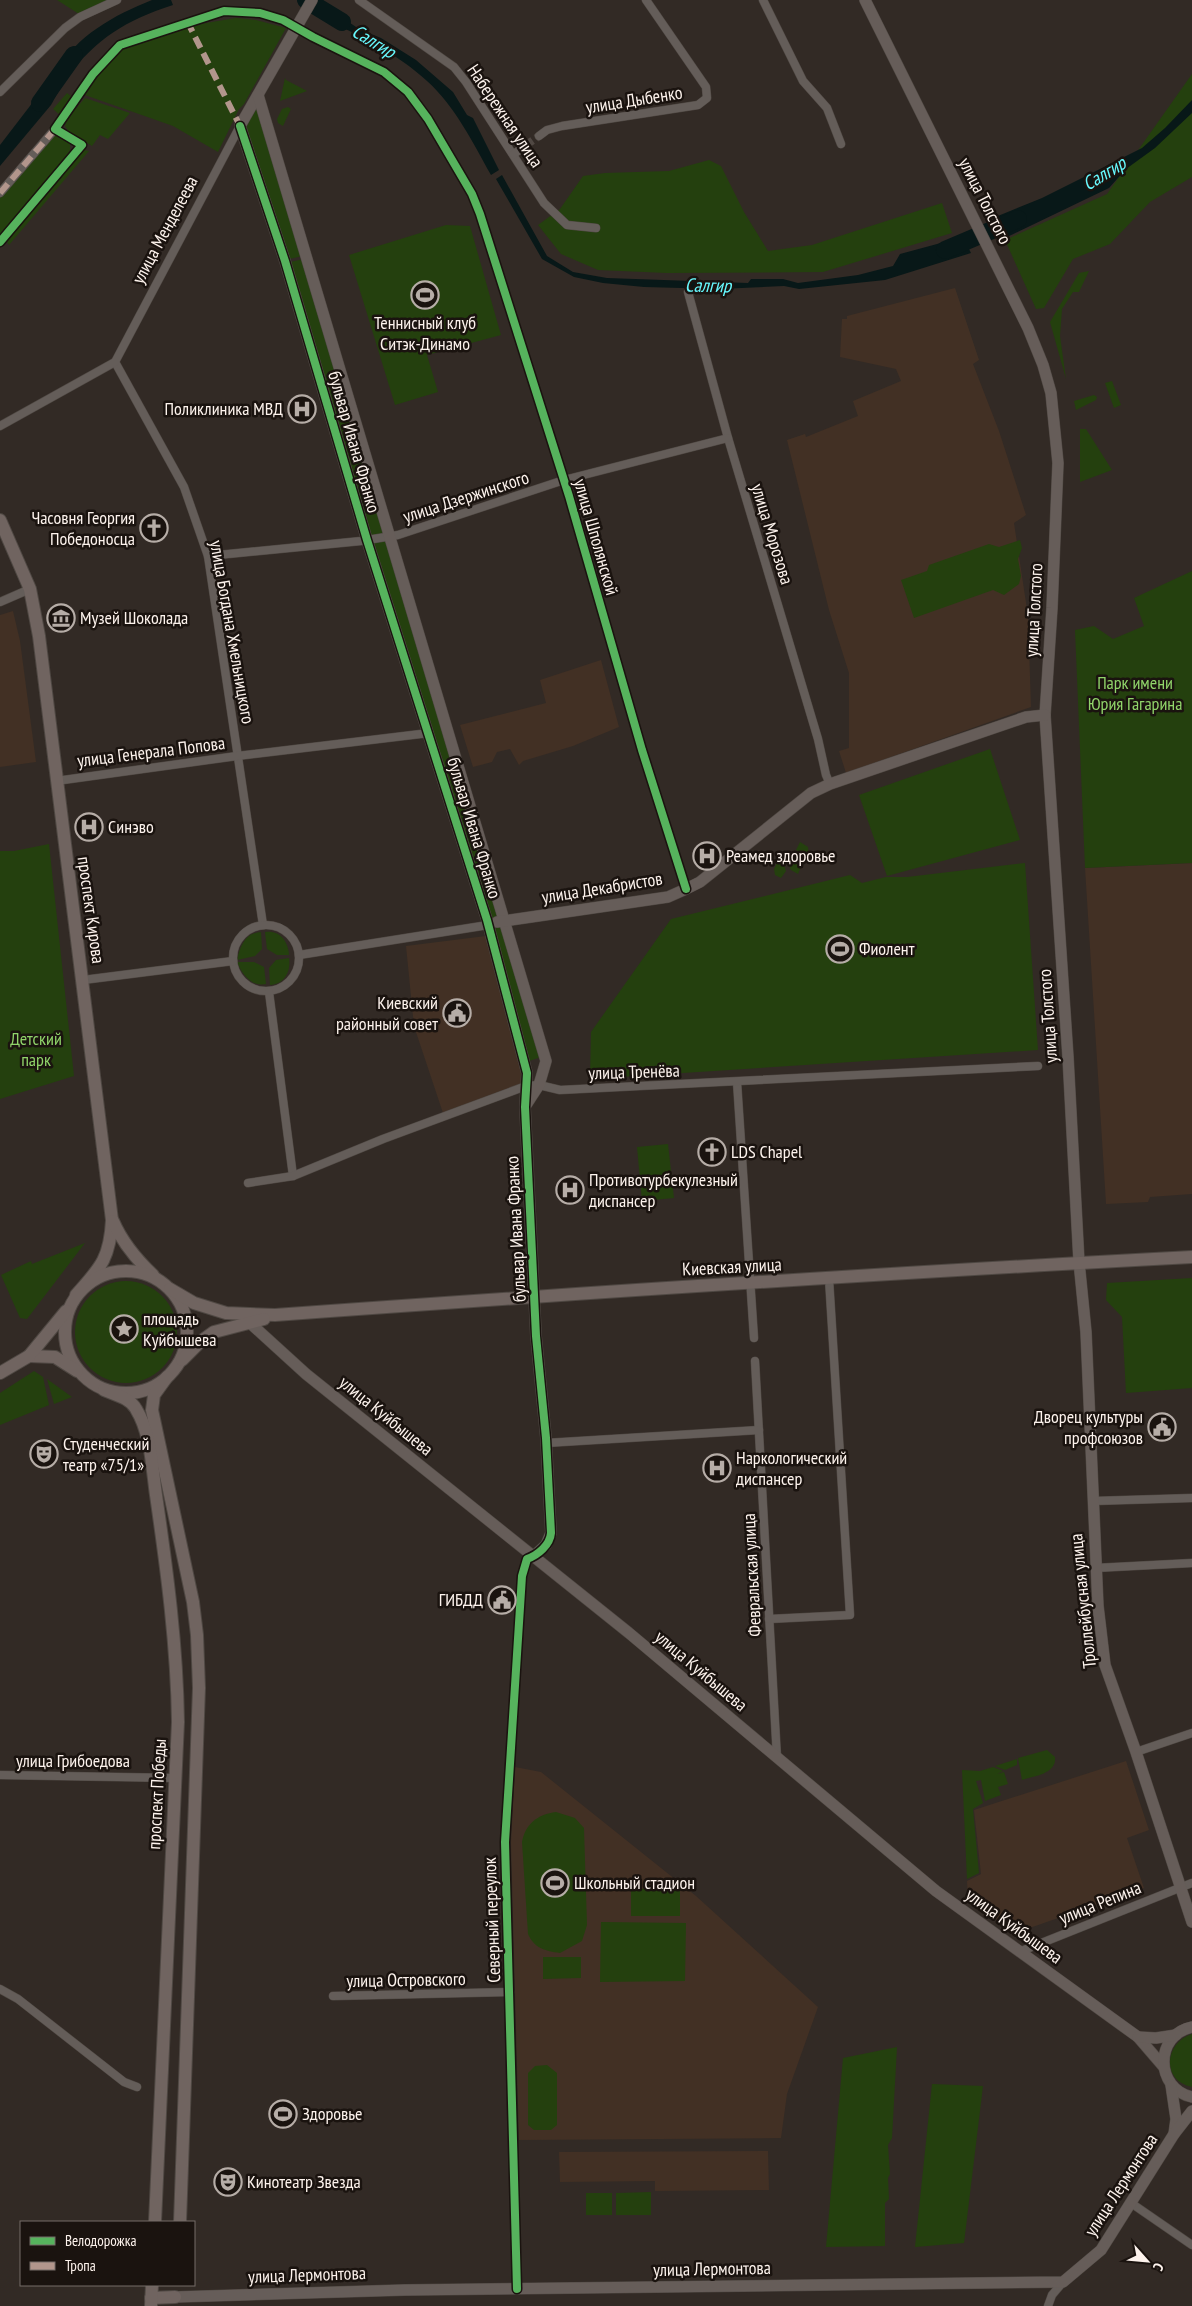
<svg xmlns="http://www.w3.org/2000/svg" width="1192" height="2306" viewBox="0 0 1192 2306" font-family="'PT Sans Narrow',sans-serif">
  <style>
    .built { fill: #423024 }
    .green { fill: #24400e }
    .water { fill: #081818 }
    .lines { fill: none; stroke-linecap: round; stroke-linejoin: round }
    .river { stroke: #081818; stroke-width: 18 }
    .street-tunnel { stroke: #504843; stroke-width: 8; stroke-dasharray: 8 4; stroke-linecap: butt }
    .street-casing { stroke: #4f4843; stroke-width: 9 }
    .secondary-casing { stroke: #4f4843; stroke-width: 12 }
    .primary-casing { stroke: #4f4843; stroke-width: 14 }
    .street { stroke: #645d59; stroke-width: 8 }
    .secondary { stroke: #665d59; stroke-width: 11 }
    .primary { stroke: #706460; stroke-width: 12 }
    .quiet { stroke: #b2968c; stroke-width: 6; stroke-dasharray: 12 6; stroke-linecap: butt }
    .cycleway-casing { stroke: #1a130f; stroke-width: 11 }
    .cycleway { stroke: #56b35d; stroke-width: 8 }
    .labels { text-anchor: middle; stroke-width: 5; stroke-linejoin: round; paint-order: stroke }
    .street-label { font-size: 18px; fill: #fdf3ed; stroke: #1a130f }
    .poi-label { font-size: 18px; fill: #fdf3ed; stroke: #1a130f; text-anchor: start }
    .park-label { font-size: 18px; fill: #90d46a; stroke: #1a130f }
    .water-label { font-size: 19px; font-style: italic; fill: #67faff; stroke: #1a130f }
  </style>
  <rect width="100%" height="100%" fill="#322a25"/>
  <g class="built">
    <polygon points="955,288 979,360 973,364 999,431 1026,515 1014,523 1028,616 1031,707 846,773 839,751 849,748 849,673 829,610 787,440 805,434 806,437 858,416 853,401 901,381 896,369 840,357 842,319 847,319 847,316"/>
    <polygon points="13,611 20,641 36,762 0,767 0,615"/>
    <polygon points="601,660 619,727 573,746 523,761 519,765 510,749 497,752 492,762 473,767 460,725 546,703 540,680"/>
    <polygon points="1192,863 1192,1194 1150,1197 1148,1202 1106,1204 1085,868"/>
    <polygon points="486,936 524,1083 443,1113 414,1026 406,946"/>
    <polygon points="1126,1761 1149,1830 1127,1838 1144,1888 1015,1933 968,1898 967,1881 981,1874 974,1810"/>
    <polygon points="515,1767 541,1772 696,1896 818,2007 787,2094 781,2138 519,2140 511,1843"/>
    <polygon points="768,2151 769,2190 655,2191 655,2181 560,2182 559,2152"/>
  </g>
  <g class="green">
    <polygon points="57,0 108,0 79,14"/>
    <path d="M 236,18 L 256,20 L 286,28 L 244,104 L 239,109 L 218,152 L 173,126 L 82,94 C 92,80 102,66 114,55 C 138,34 204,23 236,18 Z"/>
    <polygon points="1192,74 1192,177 1150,202 1110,244 1073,259 1044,308 1036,309 1005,240 1107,194"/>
    <polygon points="285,78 286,80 307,91 280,101"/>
    <polygon points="67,93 75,99 61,116 53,109"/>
    <polygon points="85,98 130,113 108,139 100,135 92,146 69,132 65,126 67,119"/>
    <polygon points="256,105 303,256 289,259 244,126"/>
    <polygon points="288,107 291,109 283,126 278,123 277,119 282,109"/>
    <polygon points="54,136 59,136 70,144 70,150 67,157 0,236 0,198"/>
    <polygon points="84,150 89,151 9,245 7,242 8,238"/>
    <polygon points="709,160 721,166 744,212 768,251 812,245 942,203 952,233 823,272 667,273 598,270 561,254 538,225 560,209 583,176 605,173 669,171"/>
    <polygon points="446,225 470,226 501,335 427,355 438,392 395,405 349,255"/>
    <polygon points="304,259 386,535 370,537 290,262"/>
    <polygon points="1089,271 1079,292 1073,292 1062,309 1060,336 1066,379 1050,322 1079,273"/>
    <polygon points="1112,381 1121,405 1114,408 1105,383"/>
    <polygon points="1094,395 1097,397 1096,400 1076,410 1074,401"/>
    <polygon points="1080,429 1086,429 1112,470 1080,482"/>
    <polygon points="387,540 500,919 491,921 372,542"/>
    <polygon points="1020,540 1022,548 1018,559 1021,576 1019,584 1004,595 993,590 914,618 901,580 927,571 929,565 989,544 999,547"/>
    <polygon points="1192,571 1192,863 1085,868 1075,630 1094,626 1113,639 1144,626 1134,598"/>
    <polygon points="990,749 1020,840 887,876 859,795"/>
    <polygon points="800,842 808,847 809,856 796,850"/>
    <polygon points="49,844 74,1076 0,1099 0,851 14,851"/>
    <polygon points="792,857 803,862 798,874 791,870 788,863"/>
    <polygon points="777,863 784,865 786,871 781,878 775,875 774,869"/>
    <polygon points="1025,863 1038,1050 590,1079 591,1032 671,919 850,875 862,883 886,877 907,877"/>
    <polygon points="502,924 541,1057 529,1061 493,926"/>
    <path d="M 261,932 L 262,949 L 255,956 L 237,960 C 240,946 245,933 261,932 Z"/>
    <path d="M 265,932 C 280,930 288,941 289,955 L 277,955 L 267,949 Z"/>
    <path d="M 289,958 C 291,971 285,984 270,985 L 269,968 L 276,960 Z"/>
    <path d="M 237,962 L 254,962 L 264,967 L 266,984 C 251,987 242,974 237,962 Z"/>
    <polygon points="668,1144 674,1198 642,1201 637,1147"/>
    <polygon points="85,1243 27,1319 20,1318 1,1275 31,1261 32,1264"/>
    <polygon points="1192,1278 1192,1388 1126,1393 1122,1317 1106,1300 1107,1283"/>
    <circle cx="126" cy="1332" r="51"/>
    <polygon points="34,1371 43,1377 49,1405 0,1425 0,1393"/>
    <polygon points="47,1379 72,1397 54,1404"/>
    <path d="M 1047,1750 L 1055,1757 C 1057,1774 1034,1776 1022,1780 L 1018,1758 Z"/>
    <polygon points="1017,1759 1017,1765 1005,1770 995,1766"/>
    <polygon points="993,1767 1003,1771 997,1774 1004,1772 1008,1784 998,1787 1001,1795 985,1801 981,1780 976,1781 983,1803 973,1809 979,1873 967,1879 962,1770 980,1771"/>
    <path d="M 556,1812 L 575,1818 L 584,1828 L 587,1925 L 582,1941 L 560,1953 C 545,1951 534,1948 528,1934 L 522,1842 C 525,1824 538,1814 556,1812 Z"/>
    <polygon points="680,1888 680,1916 631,1916 631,1889"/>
    <polygon points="601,1922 686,1923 685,1981 600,1982"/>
    <polygon points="543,1957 581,1957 581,1978 543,1979"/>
    <path d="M 1192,2034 L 1192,2087 C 1161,2081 1164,2043 1192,2034 Z"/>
    <polygon points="897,2047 892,2138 888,2145 890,2174 888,2178 889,2199 885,2203 885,2246 826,2247 843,2058"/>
    <polygon points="547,2065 557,2073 557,2125 551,2130 534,2130 528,2125 528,2073 535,2066"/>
    <polygon points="932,2084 983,2086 964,2243 915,2247"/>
    <polygon points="651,2192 651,2215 616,2215 616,2193"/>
    <rect x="586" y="2193" width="26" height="22"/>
  </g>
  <g class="water">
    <path d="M 152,0 L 171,0 L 173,5 C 124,21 98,38 66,78 L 56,72 C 76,36 114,15 152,0 Z"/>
    <path d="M 326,3 L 331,10 L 359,29 L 381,38 L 416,60 L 453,92 L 467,115 L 473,118 L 499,170 L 491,175 C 473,143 455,106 427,81 C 396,52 356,35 319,15 Z"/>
    <polygon points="52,82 61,87 51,105 0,166 0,145 43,89"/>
    <polygon points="1192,100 1192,113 1155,148 1126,169 1109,188 1003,239 993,218 1042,198 1142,148 1165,128"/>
    <polygon points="502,175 547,256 573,272 607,278 748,283 751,279 783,279 798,283 858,275 893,266 900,254 963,237 971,253 885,280 799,289 784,286 719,289 644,287 603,283 574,277 542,259 496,179"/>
  </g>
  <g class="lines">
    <g class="river">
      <polyline points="306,0 342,22"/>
      <polyline points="40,103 74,55"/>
      <polyline points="945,250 1018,219"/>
    </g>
    <polyline class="street-tunnel" points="526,145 539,136"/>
    <g class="street-casing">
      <g id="street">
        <polyline points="359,0 454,67 466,82 544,203 567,225 596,228"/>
        <polyline points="763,0 803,81 827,108 841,144"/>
        <polyline points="0,92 65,28 80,17 117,0"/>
        <polyline points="539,136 547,130 562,126 698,105 707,98 706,87 646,0"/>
        <polyline points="514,154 526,145"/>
        <polyline points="0,193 55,129"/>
        <polyline points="0,242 82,145 55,129 93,74 120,45 224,11 260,13 283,20 313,37 384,72 408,92 428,119 472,194 480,214 569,496 642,750 686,889"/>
        <polyline points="688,292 728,438 818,739 826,775 830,784"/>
        <polyline points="115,362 184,487 208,556 263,925"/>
        <polyline points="0,426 115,362 240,126"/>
        <polyline points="208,556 361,541 398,535 564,480 728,438"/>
        <polyline points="0,602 30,589"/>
        <polyline points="56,781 237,756 429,733"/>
        <circle cx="266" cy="958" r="33"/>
        <polyline points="299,955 488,925"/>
        <polyline points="83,980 233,961"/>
        <polyline points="269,992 293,1176"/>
        <polyline points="737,1082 754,1338"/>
        <polyline points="248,1183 293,1176 383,1139 526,1086 539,1085 560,1090 1038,1066"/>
        <polyline points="755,1361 777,1758"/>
        <polyline points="546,1443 759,1430"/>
        <polyline points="1093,1501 1192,1498"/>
        <polyline points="1095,1568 1192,1563"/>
        <polyline points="769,1619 850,1615 829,1279"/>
        <polyline points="1136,1752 1192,1733"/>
        <polyline points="0,1775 175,1778"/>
        <polyline points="1019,1952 1192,1883"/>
        <polyline points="0,1989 18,1999 124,2082 137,2087"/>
        <polyline points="333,1996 510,1992"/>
        <polyline points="1131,2203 1192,2245"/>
        <polyline points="517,2289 505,1842 522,1576 527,1559 534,1556"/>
        <polyline points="1048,2306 1052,2295 1063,2282"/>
      </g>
    </g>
    <g class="secondary-casing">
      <g id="secondary">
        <polyline points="312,0 240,126 285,261 367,540 487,920 527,1073 525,1107 536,1336 546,1438 551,1533 546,1545 534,1556"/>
        <polyline points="865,0 1028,328 1043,365 1051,393 1058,463 1052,608 1045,715 1068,1057 1079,1262 1086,1332 1098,1606 1105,1665 1136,1752 1192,1922"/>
        <polyline points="258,95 546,1061 539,1085 526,1105"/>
        <polyline points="497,922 668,897 686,889 700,882 811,793 830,784 1026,717 1045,715"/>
        <polyline points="250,1323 306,1374 629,1633 936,1891 1138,2037 1163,2066"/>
        <path d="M 1192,2027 C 1154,2035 1155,2089 1192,2097"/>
        <polyline points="1138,2037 1156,2038 1176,2035"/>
        <polyline points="1171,2085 1176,2119 1174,2134"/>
        <polyline points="175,2297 405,2290 1063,2282 1101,2250 1174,2134 1192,2111"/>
      </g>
    </g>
    <g class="primary-casing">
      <g id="primary">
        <path d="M 0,520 L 30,589 L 39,636 L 112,1220 C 110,1259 100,1268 76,1295"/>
        <path d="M 113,1221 C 122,1242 136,1259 153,1275"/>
        <circle cx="126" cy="1332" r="61"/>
        <path d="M 170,1289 L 194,1303 L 226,1313 L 275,1315 C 581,1293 886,1273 1192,1257"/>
        <polyline points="29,1356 55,1357 77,1371"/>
        <polyline points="182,1360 200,1342 214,1332 264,1319"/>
        <polyline points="0,1373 29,1356 66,1311"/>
        <polyline points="167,1377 154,1395 152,1410 193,1602 197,1635 199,1688 180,2222"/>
        <path d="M 104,1390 C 116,1395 130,1398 136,1409 C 151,1433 152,1467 156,1495 C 167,1571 177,1646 178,1722 L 155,2222"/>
        <polyline points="151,2298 175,2297"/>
        <polyline points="151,2306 152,2285"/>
      </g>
    </g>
    <use href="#street" class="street"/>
    <use href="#secondary" class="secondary"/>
    <use href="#primary" class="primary"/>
    <g class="quiet">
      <polyline points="187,21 240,126"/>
      <polyline points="0,193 55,129"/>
    </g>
    <g class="cycleway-casing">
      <g id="cycleway">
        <path d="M 240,126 L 285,261 L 367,540 L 487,920 L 527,1073 L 525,1107 L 536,1336 L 546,1438 L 551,1533 C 550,1545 538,1555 527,1559 L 522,1576 L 505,1842 L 517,2289"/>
        <polyline points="0,242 82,145 55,129 93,74 120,45 224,11 260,13 283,20 313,37 384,72 408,92 428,119 472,194 480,214 569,496 642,750 686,889"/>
      </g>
    </g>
    <use href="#cycleway" class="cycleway"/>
  </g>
  <defs>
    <g id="stadium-ring" transform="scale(1.4375)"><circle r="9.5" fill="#1a130f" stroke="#b6ada7" stroke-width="1.5"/><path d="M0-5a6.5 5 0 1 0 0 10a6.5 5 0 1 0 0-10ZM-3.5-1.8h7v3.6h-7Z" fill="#b6ada7"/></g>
    <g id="hospital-ring" transform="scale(1.4375)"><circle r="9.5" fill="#1a130f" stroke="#b6ada7" stroke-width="1.5"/><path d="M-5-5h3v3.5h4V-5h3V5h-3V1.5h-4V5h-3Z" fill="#b6ada7"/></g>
    <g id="church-ring" transform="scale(1.4375)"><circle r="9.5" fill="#1a130f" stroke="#b6ada7" stroke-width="1.5"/><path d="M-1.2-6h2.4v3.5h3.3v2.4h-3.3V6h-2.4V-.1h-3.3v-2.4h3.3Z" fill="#b6ada7"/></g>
    <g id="museum-ring" transform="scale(1.4375)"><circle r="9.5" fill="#1a130f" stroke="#b6ada7" stroke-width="1.5"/><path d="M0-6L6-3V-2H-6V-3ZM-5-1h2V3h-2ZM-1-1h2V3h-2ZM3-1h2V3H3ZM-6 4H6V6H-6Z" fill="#b6ada7"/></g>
    <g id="civic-ring" transform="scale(1.4375)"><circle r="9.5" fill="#1a130f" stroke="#b6ada7" stroke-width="1.5"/><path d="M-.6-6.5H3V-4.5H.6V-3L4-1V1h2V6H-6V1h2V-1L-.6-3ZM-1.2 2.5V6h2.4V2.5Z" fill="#b6ada7"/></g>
    <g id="sight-ring" transform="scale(1.4375)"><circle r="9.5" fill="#1a130f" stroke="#b6ada7" stroke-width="1.5"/><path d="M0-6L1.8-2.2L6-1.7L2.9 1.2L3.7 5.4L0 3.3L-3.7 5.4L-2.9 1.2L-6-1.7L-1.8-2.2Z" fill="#b6ada7"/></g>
    <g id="theatre-ring" transform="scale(1.4375)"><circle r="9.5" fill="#1a130f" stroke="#b6ada7" stroke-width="1.5"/><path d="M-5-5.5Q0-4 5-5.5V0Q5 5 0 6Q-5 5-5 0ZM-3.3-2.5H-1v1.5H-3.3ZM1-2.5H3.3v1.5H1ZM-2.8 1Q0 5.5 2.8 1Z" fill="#b6ada7"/></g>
  </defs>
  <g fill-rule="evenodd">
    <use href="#stadium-ring" x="425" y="295"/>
    <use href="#hospital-ring" x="302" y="409"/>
    <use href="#church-ring" x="154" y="528"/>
    <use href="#museum-ring" x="61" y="618"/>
    <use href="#hospital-ring" x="89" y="827"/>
    <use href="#hospital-ring" x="707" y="856"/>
    <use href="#stadium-ring" x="840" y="949"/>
    <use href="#civic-ring" x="457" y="1013"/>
    <use href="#church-ring" x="712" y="1152"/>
    <use href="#hospital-ring" x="570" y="1190"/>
    <use href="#sight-ring" x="124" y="1329"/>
    <use href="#civic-ring" x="1162" y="1427"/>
    <use href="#theatre-ring" x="44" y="1454"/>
    <use href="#hospital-ring" x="717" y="1468"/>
    <use href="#civic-ring" x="502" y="1600"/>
    <use href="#stadium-ring" x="555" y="1883"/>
    <use href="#stadium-ring" x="283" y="2114"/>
    <use href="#theatre-ring" x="228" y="2182"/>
  </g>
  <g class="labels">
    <g class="street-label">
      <text transform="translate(634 100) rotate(-9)" y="6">улица Дыбенко</text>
      <text transform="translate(505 116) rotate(56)" y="6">Набережная улица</text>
      <text transform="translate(985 201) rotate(63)" y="6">улица Толстого</text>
      <text transform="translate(165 230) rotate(-62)" y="6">улица Менделеева</text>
      <text transform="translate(354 442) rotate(74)" y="6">бульвар Ивана Франко</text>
      <text transform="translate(466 497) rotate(-18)" y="6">улица Дзержинского</text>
      <text transform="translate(772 534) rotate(73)" y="6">улица Морозова</text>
      <text transform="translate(596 537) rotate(74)" y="6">улица Шполянской</text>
      <text transform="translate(1034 610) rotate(-87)" y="6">улица Толстого</text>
      <text transform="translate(232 632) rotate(80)" y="6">улица Богдана Хмельницкого</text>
      <text transform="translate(151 752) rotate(-7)" y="6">улица Генерала Попова</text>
      <text transform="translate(474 828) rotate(73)" y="6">бульвар Ивана Франко</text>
      <text transform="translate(602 888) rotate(-9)" y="6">улица Декабристов</text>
      <text transform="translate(91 910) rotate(82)" y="6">проспект Кирова</text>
      <text transform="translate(1048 1016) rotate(-94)" y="6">улица Толстого</text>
      <text transform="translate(634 1072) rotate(-2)" y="6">улица Тренёва</text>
      <text transform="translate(516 1229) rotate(-93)" y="6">бульвар Ивана Франко</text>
      <text transform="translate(732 1267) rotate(-3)" y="6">Киевская улица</text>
      <text transform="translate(386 1416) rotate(39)" y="6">улица Куйбышева</text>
      <text transform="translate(752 1575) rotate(-93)" y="6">Февральская улица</text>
      <text transform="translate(1083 1601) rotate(-96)" y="6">Троллейбусная улица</text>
      <text transform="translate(701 1671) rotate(40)" y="6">улица Куйбышева</text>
      <text x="73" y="1767">улица Грибоедова</text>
      <text transform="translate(157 1794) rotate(-87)" y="6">проспект Победы</text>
      <text transform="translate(1100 1903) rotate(-22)" y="6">улица Репина</text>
      <text transform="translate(492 1920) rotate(-92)" y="6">Северный переулок</text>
      <text transform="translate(1014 1926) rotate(36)" y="6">улица Куйбышева</text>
      <text transform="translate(406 1980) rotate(-1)" y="6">улица Островского</text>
      <text transform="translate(1121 2185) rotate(-57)" y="6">улица Лермонтова</text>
      <text transform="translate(712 2269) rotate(-1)" y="6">улица Лермонтова</text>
      <text transform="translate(307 2275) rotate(-2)" y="6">улица Лермонтова</text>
    </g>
    <g class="poi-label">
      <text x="425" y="329" text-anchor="middle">Теннисный клуб<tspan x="425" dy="21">Ситэк-Динамо</tspan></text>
      <text x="283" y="415" text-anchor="end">Поликлиника МВД</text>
      <text x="135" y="524" text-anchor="end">Часовня Георгия<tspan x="135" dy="21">Победоносца</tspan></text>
      <text x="80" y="624">Музей Шоколада</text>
      <text x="108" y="833">Синэво</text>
      <text x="726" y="862">Реамед здоровье</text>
      <text x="859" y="955">Фиолент</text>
      <text x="438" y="1009" text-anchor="end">Киевский<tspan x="438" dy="21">районный совет</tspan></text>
      <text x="731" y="1158">LDS Chapel</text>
      <text x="589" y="1186">Противотурбекулезный<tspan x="589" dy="21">диспансер</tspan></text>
      <text x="143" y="1325">площадь<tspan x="143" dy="21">Куйбышева</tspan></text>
      <text x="1143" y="1423" text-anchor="end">Дворец культуры<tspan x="1143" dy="21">профсоюзов</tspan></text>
      <text x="63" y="1450">Студенческий<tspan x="63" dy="21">театр «75/1»</tspan></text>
      <text x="736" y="1464">Наркологический<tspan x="736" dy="21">диспансер</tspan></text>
      <text x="483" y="1606" text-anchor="end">ГИБДД</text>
      <text x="574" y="1889">Школьный стадион</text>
      <text x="302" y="2120">Здоровье</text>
      <text x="247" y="2188">Кинотеатр Звезда</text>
    </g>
    <g class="park-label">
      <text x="1135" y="689">Парк имени<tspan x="1135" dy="21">Юрия Гагарина</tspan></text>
      <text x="36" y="1045">Детский<tspan x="36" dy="21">парк</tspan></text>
    </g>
    <g class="water-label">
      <text transform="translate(374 41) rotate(31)" y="7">Салгир</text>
      <text transform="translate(1104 173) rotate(-31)" y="7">Салгир</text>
      <text transform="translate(708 285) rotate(1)" y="7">Салгир</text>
    </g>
  </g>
  <rect x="20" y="2221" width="175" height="65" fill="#1a130f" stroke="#756d68"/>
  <rect x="30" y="2237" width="25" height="8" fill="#56b35d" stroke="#756d68"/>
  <text x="65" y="2246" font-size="15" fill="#fdf3ed">Велодорожка</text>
  <rect x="30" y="2262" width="25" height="8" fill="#b2968c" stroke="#756d68"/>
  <text x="65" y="2271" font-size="15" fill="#fdf3ed">Тропа</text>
  <g transform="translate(1147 2261) rotate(117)" stroke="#1a130f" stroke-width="4" paint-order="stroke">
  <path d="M0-4L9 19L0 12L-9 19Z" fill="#fdf3ed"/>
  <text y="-8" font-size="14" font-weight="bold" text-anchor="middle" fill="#fdf3ed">С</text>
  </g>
</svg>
